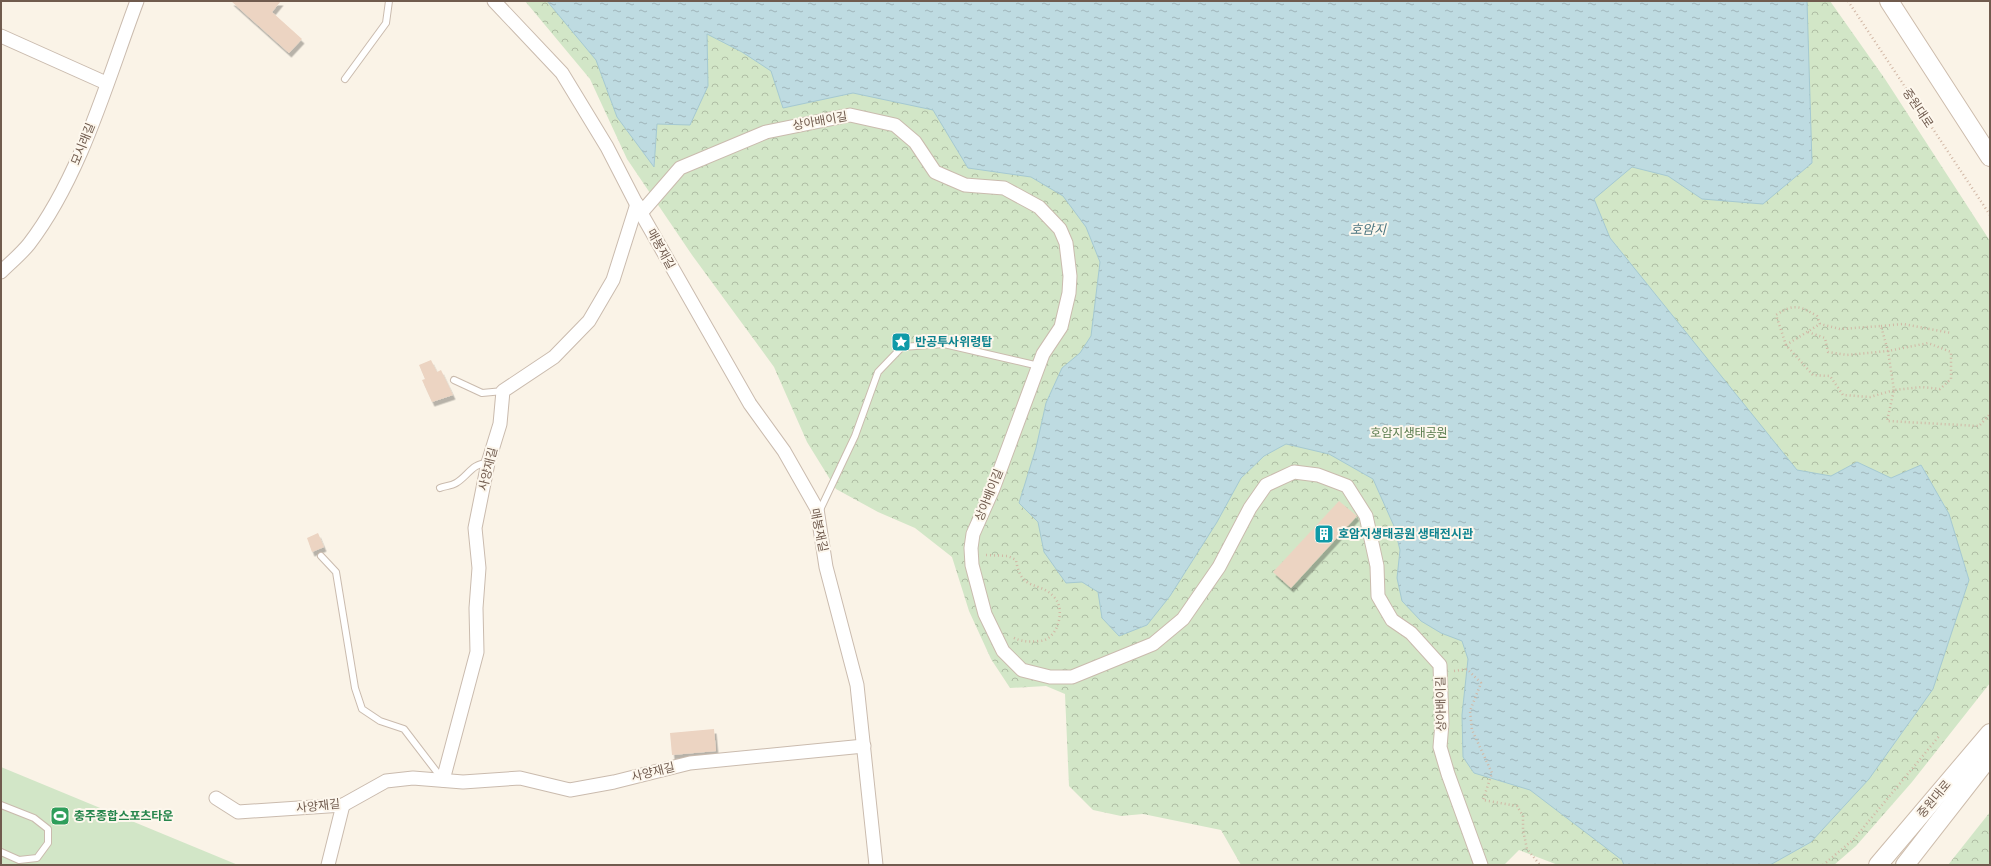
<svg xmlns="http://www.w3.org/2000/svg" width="1991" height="866" font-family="'Fira Sans Condensed','Noto Sans KR',sans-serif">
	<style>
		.park { fill: url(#park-crowns) }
		.pitch { fill: #d2e6c7 }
		.water { fill: url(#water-ripples); stroke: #a5c9d2 }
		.building { fill: #ecd4c2; filter: url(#shadow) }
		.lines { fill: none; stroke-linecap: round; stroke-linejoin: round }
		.lane-casing { stroke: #cabbae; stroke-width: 8 }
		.street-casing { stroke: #cabbae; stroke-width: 15 }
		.secondary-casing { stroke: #cdbcac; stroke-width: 20 }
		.path { stroke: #d1b7a5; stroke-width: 2.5; stroke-dasharray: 1 3; stroke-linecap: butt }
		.lane { stroke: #fff; stroke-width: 6 }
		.street { stroke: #fff; stroke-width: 13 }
		.secondary { stroke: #fff; stroke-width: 18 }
		.labels { text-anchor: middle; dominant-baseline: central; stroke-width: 4; stroke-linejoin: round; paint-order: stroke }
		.street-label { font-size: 12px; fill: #705b4e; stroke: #fdf7ed }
		.culture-label { font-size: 12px; font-weight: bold; fill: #0d838f; stroke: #fdf7ed; text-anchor: start }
		.park-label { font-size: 12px; fill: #577a4b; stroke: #fdf7ed }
		.leisure-label { font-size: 12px; font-weight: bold; fill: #27864d; stroke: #fdf7ed; text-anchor: start }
		.water-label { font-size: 13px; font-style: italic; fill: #4b7681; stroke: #fdf7ed }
	</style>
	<defs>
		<pattern id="park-crowns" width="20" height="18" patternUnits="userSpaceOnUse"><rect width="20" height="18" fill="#d2e6c7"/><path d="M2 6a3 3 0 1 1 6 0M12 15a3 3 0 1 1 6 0" fill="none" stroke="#afbda4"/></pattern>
		<pattern id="water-ripples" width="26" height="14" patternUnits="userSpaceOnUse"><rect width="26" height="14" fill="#bedbe1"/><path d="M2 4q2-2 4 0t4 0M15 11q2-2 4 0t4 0" fill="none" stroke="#9fb5b9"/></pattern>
		<filter id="shadow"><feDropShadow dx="2.5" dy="4.5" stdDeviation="0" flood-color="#0004"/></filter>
	</defs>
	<rect width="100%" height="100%" fill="#faf3e7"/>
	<g class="park">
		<path d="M 525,1 L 1830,1 L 1885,79 L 1990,241 L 1990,683 L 1912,782 L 1856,846 L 1834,865 L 1558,865 L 1519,850 L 1504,865 L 1241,865 L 1221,830 L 1143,814 L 1121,816 L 1093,810 L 1069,786 L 1065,694 L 1046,686 L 1010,688 L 991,659 L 969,611 L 952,557 L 915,528 L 878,512 L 836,489 L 807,442 L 774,367 L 692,255 L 627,159 L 590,79 Z"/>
		<path d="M 1990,812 L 1990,865 L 1948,865 Z"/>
	</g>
	<path class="pitch" d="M 1,767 L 238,865 L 1,865 Z"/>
	<path class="water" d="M 547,1 L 1807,1 L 1812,163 L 1763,204 L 1702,199 L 1668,176 L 1632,167 L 1594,199 L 1610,238 L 1797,470 L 1831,476 L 1857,462 L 1891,478 L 1921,465 L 1949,514 L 1969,580 L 1933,689 L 1869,779 L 1811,842 L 1770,865 L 1624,865 L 1622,860 L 1530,790 L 1474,773 L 1463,757 L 1462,715 L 1468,659 L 1462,641 L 1441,633 L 1421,621 L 1402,601 L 1397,578 L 1400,550 L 1394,526 L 1373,479 L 1329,454 L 1286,444 L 1264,456 L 1241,478 L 1217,522 L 1170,596 L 1147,625 L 1119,636 L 1102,618 L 1098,592 L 1082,582 L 1066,583 L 1044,552 L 1038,522 L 1019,503 L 1036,448 L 1046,403 L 1062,368 L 1080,353 L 1091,336 L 1100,262 L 1086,227 L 1063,196 L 1031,177 L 968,168 L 933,110 L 853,93 L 783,108 L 771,71 L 742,52 L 707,34 L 708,86 L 690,125 L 657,124 L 654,167 L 617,117 L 596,60 Z"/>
	<g class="building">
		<path d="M 231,1 L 281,1 L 272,12 L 302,39 L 289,53 Z"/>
		<path d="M 431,360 L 437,372 L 441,370 L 453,395 L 432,402 L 422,380 L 425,379 L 419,365 Z"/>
		<path d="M 1339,501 L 1357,516 L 1291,588 L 1273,572 Z"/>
		<path d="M 318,533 L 324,547 L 312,552 L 307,538 Z"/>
		<path d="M 714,729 L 716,751 L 672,755 L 670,733 Z"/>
	</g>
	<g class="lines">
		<g class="lane-casing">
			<g id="lane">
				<path d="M 345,79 L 386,23 L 389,1"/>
				<path d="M 454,380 L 482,393 L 503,391"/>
				<path d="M 440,488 C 445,486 451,486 456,483 C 468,476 472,463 488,463"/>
				<path d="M 819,512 L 855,436 L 878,372 L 902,347 L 944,344 L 1039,366"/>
				<path d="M 321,556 L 336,572 L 355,688 L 362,709 L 380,721 L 404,729 L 443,780"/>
				<path d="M 1,805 L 34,818 L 48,829 L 48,843 L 37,858 L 19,860 L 1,852"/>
			</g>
		</g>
		<g class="street-casing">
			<g id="street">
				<path d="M 494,1 L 562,73 L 607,147 L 641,213 L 680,168 L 766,132 L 850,115 L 895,125 L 915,142 L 935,172 L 965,185 L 1004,188 L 1039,207 L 1060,229 L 1066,243 L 1070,276 L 1069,293 L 1061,327 L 1043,354 L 993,489 L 973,534 L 971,548 L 972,565 L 985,614 L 1003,651 L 1022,670 L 1050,677 L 1072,677 L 1153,644 L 1183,619 L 1219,567 L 1250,508 L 1266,485 L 1294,472 L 1318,475 L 1347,486 L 1366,516 L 1377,566 L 1378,596 L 1392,620 L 1411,633 L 1440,665 L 1442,723 L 1440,747 L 1448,774 L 1481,865"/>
				<path d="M 1,36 L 106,83"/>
				<path d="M 641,213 L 750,404 L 784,451 L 817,509 L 826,567 L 857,685 L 876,865"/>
				<path d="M 1,272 C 10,263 21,254 29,244 C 81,176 107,81 137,1"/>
				<path d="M 443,780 L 477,652 L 476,608 L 479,568 L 475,528 L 488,463 L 500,424 L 503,391 L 554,357 L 589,321 L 613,280 L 637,204"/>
				<path d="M 216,798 L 238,812 L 343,805 L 386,781 L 413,778 L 463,782 L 520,778 L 570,790 L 614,782 L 690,763 L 864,746"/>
				<path d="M 328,865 L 343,805"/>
			</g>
		</g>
		<g class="secondary-casing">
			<g id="secondary">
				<path d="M 1889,1 L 1990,157"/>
				<path d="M 1878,865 L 1990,733"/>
				<path d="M 1905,865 L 1990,756"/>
			</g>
		</g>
		<g class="path">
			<path d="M 1848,1 L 1990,215"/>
			<path d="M 1881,326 L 1903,324 L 1951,333"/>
			<path d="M 1808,332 L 1825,338 L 1828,352 L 1847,355 L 1888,351 L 1881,326 L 1840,329 L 1820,324"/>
			<path d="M 1786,345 L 1820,324 L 1817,316 C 1800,306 1794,303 1776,315 L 1786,345 L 1813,375 L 1830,376 L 1843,395 L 1870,397 L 1894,390 L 1888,351 L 1928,343 L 1951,352 L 1951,379 L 1940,389 L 1922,387 L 1894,390 L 1887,421 L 1979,426 L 1990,414"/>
			<path d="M 986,555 L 1008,556 L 1016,560 C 1021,593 1040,580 1055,598 C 1066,611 1057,641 1039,641 C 1028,642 1022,642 1012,637"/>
			<path d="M 1454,671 L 1467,669 L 1481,683 L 1470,711 L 1472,730 L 1492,773 L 1483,800 L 1517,806 L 1523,816 L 1523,830 L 1527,849 L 1540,865"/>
			<path d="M 1823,865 L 1854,839 L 1940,735"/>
		</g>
		<use href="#lane" class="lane"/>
		<use href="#street" class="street"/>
		<use href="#secondary" class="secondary"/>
	</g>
	<defs>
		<g id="sight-square" transform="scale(1)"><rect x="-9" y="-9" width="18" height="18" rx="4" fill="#0f9aa8" stroke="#fdf7ed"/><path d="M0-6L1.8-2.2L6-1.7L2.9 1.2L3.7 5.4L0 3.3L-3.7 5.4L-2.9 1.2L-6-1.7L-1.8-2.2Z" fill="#fff"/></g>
		<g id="building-square" transform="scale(1)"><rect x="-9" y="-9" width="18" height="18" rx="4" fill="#0f9aa8" stroke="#fdf7ed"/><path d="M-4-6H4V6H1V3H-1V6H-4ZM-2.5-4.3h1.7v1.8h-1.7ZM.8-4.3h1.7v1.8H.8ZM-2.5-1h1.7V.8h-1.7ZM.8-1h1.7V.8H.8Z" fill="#fff"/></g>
		<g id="stadium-square" transform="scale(1)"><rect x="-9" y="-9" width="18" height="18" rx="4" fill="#2e9e5b" stroke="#fdf7ed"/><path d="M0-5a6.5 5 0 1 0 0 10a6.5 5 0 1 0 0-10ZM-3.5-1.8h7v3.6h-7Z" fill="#fff"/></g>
	</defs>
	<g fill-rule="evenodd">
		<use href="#sight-square" x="901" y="342"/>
		<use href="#building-square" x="1324" y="534"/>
		<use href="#stadium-square" x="60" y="816"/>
	</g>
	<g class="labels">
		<g class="street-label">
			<text transform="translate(1918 108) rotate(56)">중원대로</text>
			<text transform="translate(820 121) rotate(-10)">상아배이길</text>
			<text transform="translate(83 144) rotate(-68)">모시래길</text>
			<text transform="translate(661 249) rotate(61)">매봉재길</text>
			<text transform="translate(488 469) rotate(-76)">사양재길</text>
			<text transform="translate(989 495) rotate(-68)">상아배이길</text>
			<text transform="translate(819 530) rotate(78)">매봉재길</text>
			<text transform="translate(1441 704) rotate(-91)">상아배이길</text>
			<text transform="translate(653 772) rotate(-14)">사양재길</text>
			<text transform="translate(1934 799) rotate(-50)">중원대로</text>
			<text transform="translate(318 806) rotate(-6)">사양재길</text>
		</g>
		<g class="culture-label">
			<text x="915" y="342">반공투사위령탑</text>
			<text x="1338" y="534">호암지생태공원 생태전시관</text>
		</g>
		<g class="park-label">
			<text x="1409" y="433">호암지생태공원</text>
		</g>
		<g class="leisure-label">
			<text x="74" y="816">충주종합스포츠타운</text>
		</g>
		<g class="water-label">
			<text x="1368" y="229">호암지</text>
		</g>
	</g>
	<rect width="1991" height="866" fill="none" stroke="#705b4e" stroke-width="4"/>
</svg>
